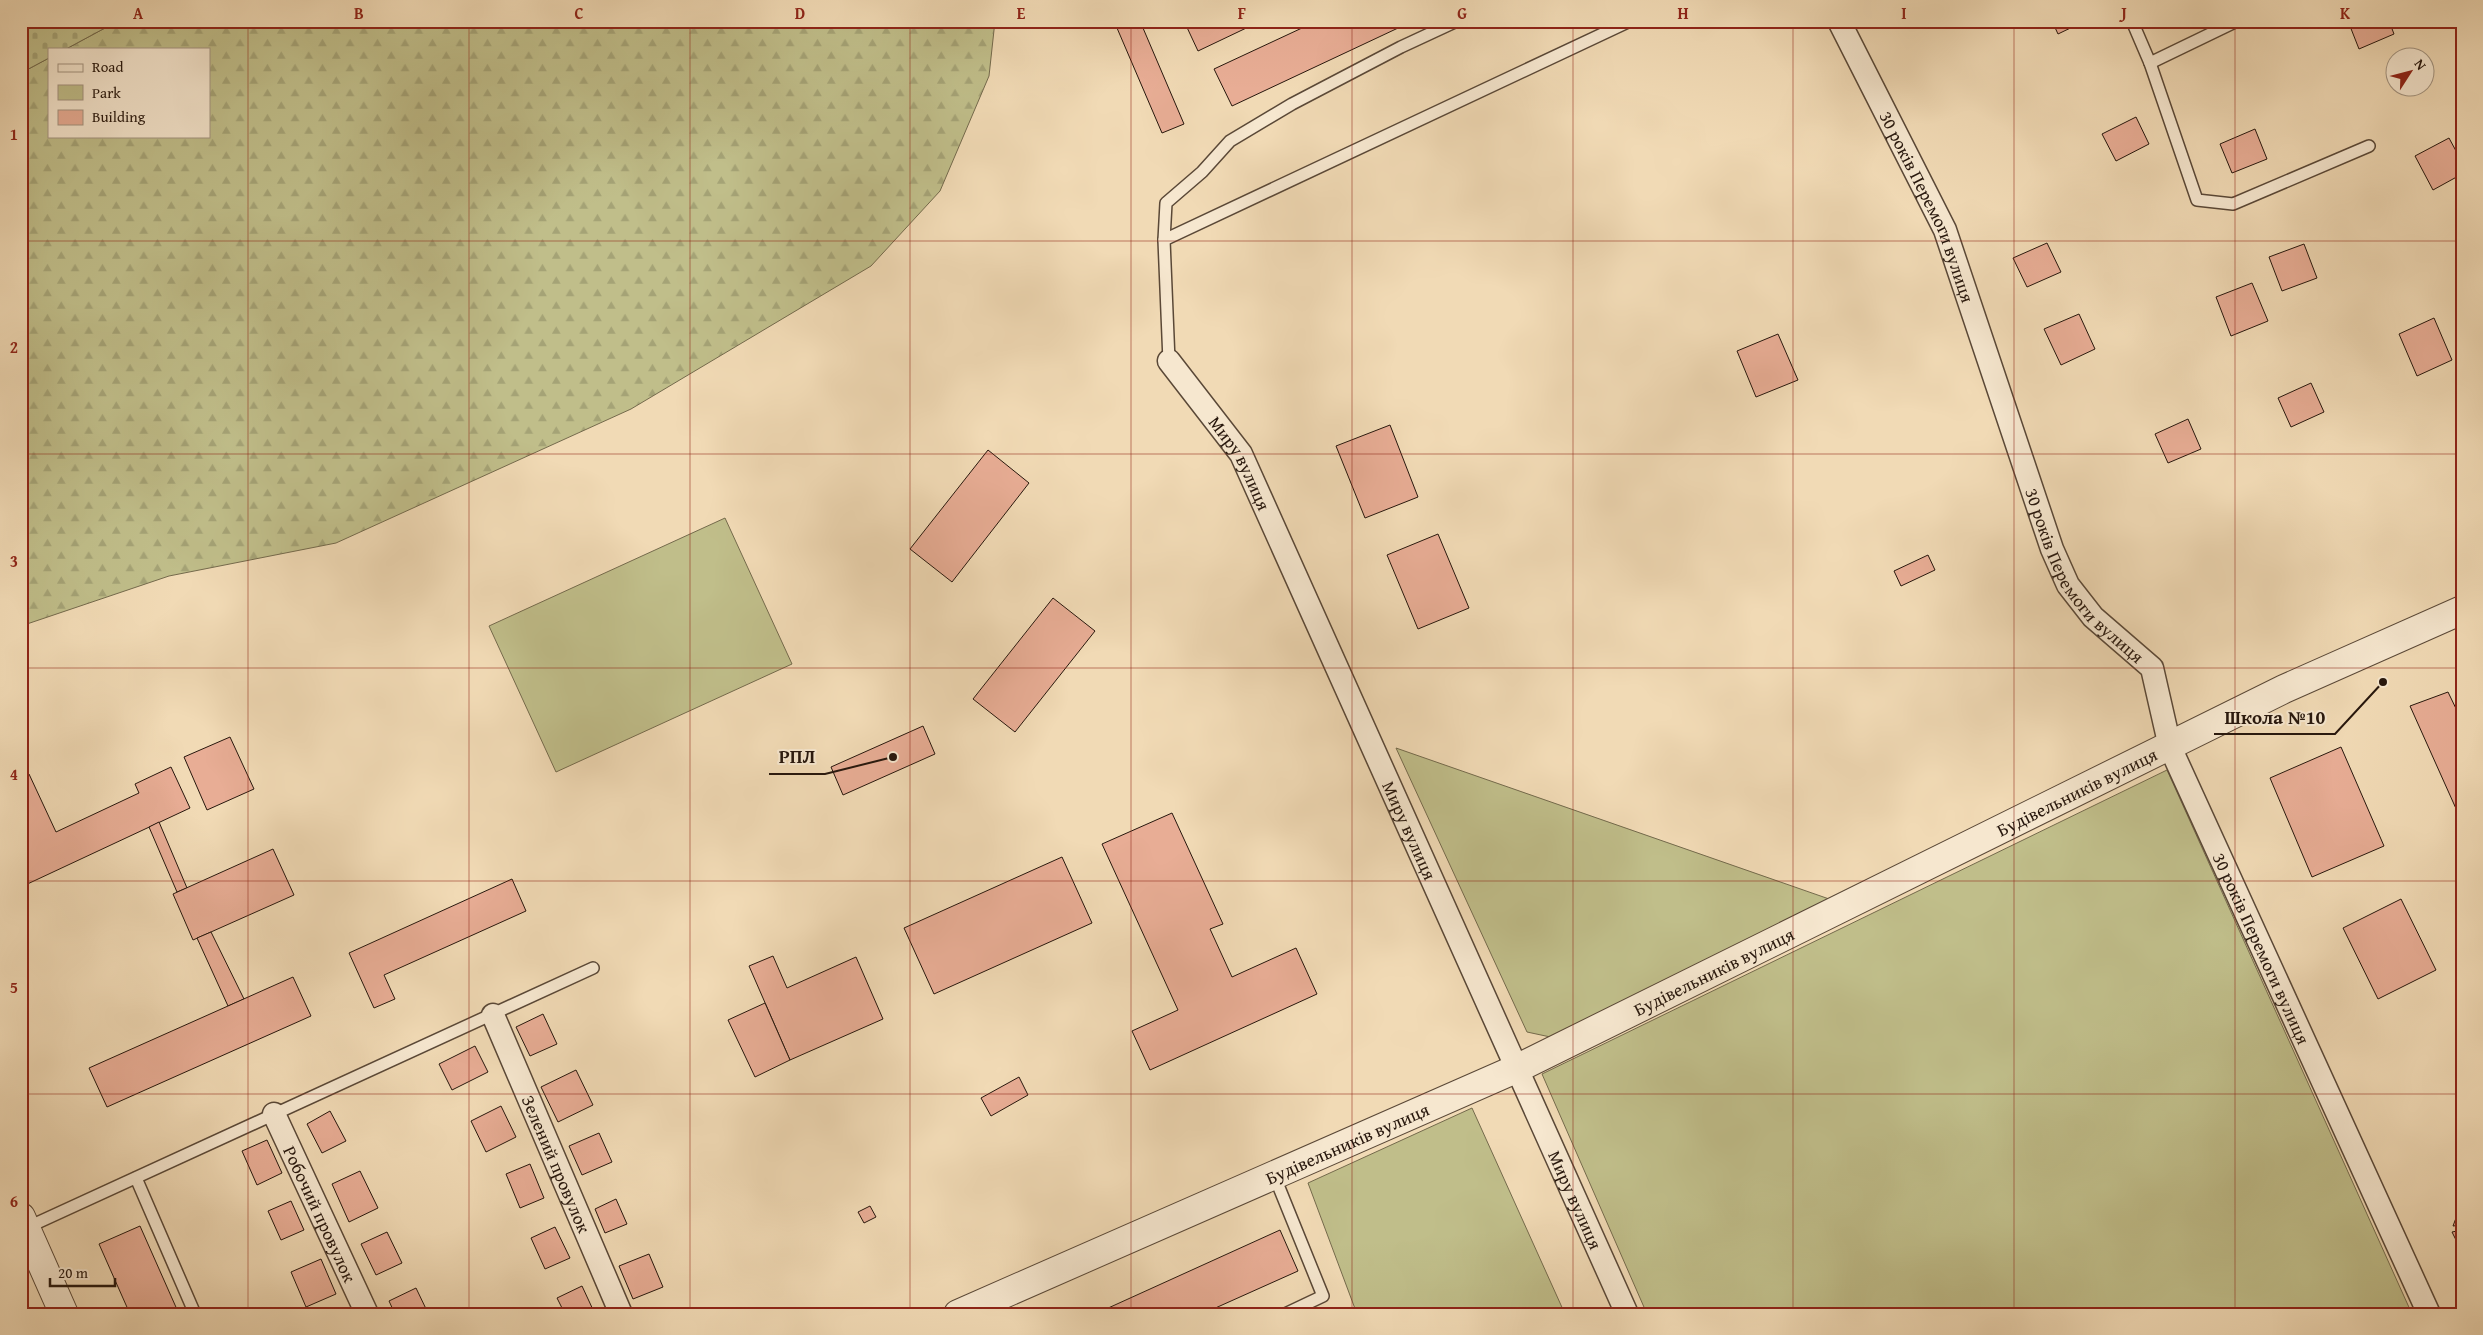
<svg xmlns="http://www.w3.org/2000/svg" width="2483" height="1335" font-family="'Gentium Book Plus',serif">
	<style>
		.green { fill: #c0be8a; stroke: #746a4c }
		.forest { fill: url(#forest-firs); stroke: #746a4c }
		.cemetery { fill: url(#cemetery-stones); stroke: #746a4c }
		.building { fill: #e8ad95; stroke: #27170d }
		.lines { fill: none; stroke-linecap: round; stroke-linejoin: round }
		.service-casing { stroke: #5a4837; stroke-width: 14 }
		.minor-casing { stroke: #5a4837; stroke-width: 25 }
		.tertiary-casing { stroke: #5a4837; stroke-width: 30 }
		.service { stroke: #f6e7cf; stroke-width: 11 }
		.minor { stroke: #f6e7cf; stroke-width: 22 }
		.tertiary { stroke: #f6e7cf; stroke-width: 28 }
		.grid { fill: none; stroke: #8f2418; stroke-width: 1; stroke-opacity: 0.55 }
		.labels { text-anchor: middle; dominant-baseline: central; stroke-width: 4; stroke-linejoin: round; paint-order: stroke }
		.street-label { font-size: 18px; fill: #27170d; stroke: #f6e7cf }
		.leader { fill: none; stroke: #27170d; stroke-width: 2 }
		.callout-dot { fill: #27170d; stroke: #f6e7cf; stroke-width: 2 }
		.callout-label { font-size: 19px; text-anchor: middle; font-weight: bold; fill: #27170d; stroke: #f6e7cf; stroke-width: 4; stroke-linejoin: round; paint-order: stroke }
		.neatline { fill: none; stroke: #8f2418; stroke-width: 2 }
		.grid-label { font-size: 16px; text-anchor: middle; font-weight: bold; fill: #8f2418 }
	</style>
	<defs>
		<pattern id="forest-firs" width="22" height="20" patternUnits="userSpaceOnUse" patternTransform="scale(1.25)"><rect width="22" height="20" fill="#c0be8a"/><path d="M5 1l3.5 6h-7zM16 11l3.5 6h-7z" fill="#a5a376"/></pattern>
		<pattern id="cemetery-stones" width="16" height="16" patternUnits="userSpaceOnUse" patternTransform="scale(1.25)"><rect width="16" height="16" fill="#c0be8a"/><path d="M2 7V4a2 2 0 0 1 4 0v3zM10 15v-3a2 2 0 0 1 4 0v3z" fill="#a5a376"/></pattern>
	</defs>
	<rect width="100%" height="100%" fill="#f1dab5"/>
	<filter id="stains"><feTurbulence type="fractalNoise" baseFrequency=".004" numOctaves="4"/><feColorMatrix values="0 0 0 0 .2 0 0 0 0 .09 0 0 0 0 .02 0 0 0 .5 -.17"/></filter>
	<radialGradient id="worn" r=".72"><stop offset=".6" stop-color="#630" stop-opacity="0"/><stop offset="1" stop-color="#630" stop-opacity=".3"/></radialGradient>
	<g class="green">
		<path d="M 725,518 L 792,664 L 556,772 L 489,626 Z"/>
		<path d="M 1396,748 L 1832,900 L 1555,1038 L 1527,1032 Z"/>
		<path d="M 2167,770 L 2412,1314 L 1647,1314 L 1542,1074 Z"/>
		<path d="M 1472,1108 L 1565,1314 L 1357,1314 L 1308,1183 Z"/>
	</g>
	<path class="forest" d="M 118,21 L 995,21 L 989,76 L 940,191 L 871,266 L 631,409 L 336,543 L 169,576 L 21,626 L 21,73 L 49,58 L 49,136 L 209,136 L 209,49 L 66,49 Z"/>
	<path class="cemetery" d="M 21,21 L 118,21 L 66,49 L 49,49 L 49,58 L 21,73 Z"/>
	<g class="building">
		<path d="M 1114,21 L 1140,21 L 1184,124 L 1162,133 Z"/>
		<path d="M 1184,21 L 1261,21 L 1198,51 Z"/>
		<path d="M 1317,21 L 1413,21 L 1232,106 L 1214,69 Z"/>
		<path d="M 2052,21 L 2085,21 L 2058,34 Z"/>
		<path d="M 2348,21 L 2389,21 L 2394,34 L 2359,49 Z"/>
		<path d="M 2136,117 L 2149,144 L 2116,161 L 2102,134 Z"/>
		<path d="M 2255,129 L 2267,159 L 2232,173 L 2220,144 Z"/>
		<path d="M 2449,138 L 2462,162 L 2462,174 L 2433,190 L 2415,156 Z"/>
		<path d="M 2047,243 L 2061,272 L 2027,287 L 2013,258 Z"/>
		<path d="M 2304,244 L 2317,278 L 2282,291 L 2269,257 Z"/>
		<path d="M 2252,283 L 2268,321 L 2231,336 L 2216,297 Z"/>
		<path d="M 2079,314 L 2095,349 L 2061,365 L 2044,329 Z"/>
		<path d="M 2434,318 L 2452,360 L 2417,376 L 2399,334 Z"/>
		<path d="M 1778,334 L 1798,380 L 1756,397 L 1737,351 Z"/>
		<path d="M 2311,383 L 2324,412 L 2291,427 L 2278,398 Z"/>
		<path d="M 2188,419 L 2201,449 L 2168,463 L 2155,434 Z"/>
		<path d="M 1390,425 L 1418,497 L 1365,518 L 1336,446 Z"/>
		<path d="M 988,450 L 1029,483 L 952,582 L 910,549 Z"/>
		<path d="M 1438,534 L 1469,608 L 1418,629 L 1387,555 Z"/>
		<path d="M 1928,555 L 1935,570 L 1901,586 L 1894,571 Z"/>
		<path d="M 1053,598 L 1095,631 L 1015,732 L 973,699 Z"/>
		<path d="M 2448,692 L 2462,721 L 2462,822 L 2410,706 Z"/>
		<path d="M 923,726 L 935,754 L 843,795 L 831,767 Z"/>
		<path d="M 230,737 L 254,789 L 207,810 L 184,757 Z"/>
		<path d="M 2341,747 L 2384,846 L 2312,877 L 2270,778 Z"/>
		<path d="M 171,767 L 190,808 L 21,887 L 21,778 L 29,774 L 56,832 L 139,793 L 135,784 Z"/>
		<path d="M 1172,813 L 1223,924 L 1210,929 L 1232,977 L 1296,948 L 1317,994 L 1150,1070 L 1132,1031 L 1178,1010 L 1102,844 Z"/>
		<path d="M 159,822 L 187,888 L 177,892 L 149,827 Z"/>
		<path d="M 273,849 L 294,895 L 193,940 L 173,894 Z"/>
		<path d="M 1062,857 L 1092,923 L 934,994 L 904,928 Z"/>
		<path d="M 512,879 L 526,911 L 384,975 L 395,999 L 374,1008 L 349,953 Z"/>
		<path d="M 2401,899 L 2436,970 L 2378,999 L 2343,928 Z"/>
		<path d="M 211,932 L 244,999 L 228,1006 L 197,938 Z"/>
		<path d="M 773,956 L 787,988 L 856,957 L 883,1019 L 790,1060 L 749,966 Z"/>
		<path d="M 293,977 L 311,1016 L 107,1107 L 89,1068 Z"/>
		<path d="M 765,1003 L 790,1060 L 755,1077 L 728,1020 Z"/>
		<path d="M 543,1014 L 557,1044 L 530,1056 L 516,1027 Z"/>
		<path d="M 475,1046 L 488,1072 L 452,1090 L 439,1064 Z"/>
		<path d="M 576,1070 L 593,1105 L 558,1122 L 541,1087 Z"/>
		<path d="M 1019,1077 L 1028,1095 L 991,1116 L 981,1098 Z"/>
		<path d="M 501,1106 L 516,1137 L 486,1152 L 471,1121 Z"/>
		<path d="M 330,1111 L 346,1141 L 322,1153 L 307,1124 Z"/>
		<path d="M 599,1133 L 612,1162 L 582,1175 L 569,1146 Z"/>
		<path d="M 267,1140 L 282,1173 L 257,1185 L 242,1151 Z"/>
		<path d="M 530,1164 L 544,1198 L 520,1208 L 506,1174 Z"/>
		<path d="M 360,1171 L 378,1208 L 349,1222 L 332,1184 Z"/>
		<path d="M 616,1199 L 627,1224 L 605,1233 L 595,1209 Z"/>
		<path d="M 291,1201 L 304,1230 L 281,1240 L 268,1211 Z"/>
		<path d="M 2462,1202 L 2462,1225 L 2453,1226 Z"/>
		<path d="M 870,1206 L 876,1217 L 864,1223 L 858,1212 Z"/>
		<path d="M 140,1226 L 179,1314 L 130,1314 L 99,1244 Z"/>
		<path d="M 555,1227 L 570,1258 L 545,1269 L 531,1238 Z"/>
		<path d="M 1280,1230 L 1298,1271 L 1202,1314 L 1095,1314 Z"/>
		<path d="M 2462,1230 L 2462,1252 L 2452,1232 Z"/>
		<path d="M 387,1232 L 402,1263 L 376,1275 L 361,1244 Z"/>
		<path d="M 649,1254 L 663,1287 L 633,1299 L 619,1266 Z"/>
		<path d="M 321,1259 L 336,1294 L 306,1307 L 291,1272 Z"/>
		<path d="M 582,1286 L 595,1314 L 565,1314 L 557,1298 Z"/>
		<path d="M 416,1288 L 428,1313 L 395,1314 L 389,1301 Z"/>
	</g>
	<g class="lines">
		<g class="service-casing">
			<g id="service">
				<path d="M 2132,21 L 2150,63 L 2237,21"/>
				<path d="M 2150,63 L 2197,200 L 2233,204 L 2369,146"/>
				<path d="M 1164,240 L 1166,203 L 1202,172 L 1230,141 L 1292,104 L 1401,47 L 1457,21"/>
				<path d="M 1169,361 L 1164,240 L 1630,21"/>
				<path d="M 1274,1175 L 1323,1296 L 1285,1314"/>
				<path d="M 136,1178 L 195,1314"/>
				<path d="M 26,1228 L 593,968"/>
			</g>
		</g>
		<g class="minor-casing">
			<g id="minor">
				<path id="s1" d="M 1839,21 L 1945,230 L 2052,549 L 2068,585 L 2093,617 L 2152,668 L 2170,747 L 2429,1314"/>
				<path id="s2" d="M 1169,361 L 1241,454 L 1627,1314"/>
				<path id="s3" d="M 493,1015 L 621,1314"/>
				<path id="s4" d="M 274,1114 L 367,1314"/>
			</g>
		</g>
		<g class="tertiary-casing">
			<g id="tertiary">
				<path d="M 21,1217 L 64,1314"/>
				<path id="s5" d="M 958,1314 L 1518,1068 L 2284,689 L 2462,610"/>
			</g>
		</g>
		<use href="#service" class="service"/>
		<use href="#minor" class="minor"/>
		<use href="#tertiary" class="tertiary"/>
	</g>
	<path class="grid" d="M 248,21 L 248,1314M 469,21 L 469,1314M 690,21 L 690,1314M 910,21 L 910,1314M 1131,21 L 1131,1314M 1352,21 L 1352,1314M 1573,21 L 1573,1314M 1793,21 L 1793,1314M 2014,21 L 2014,1314M 2235,21 L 2235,1314M 21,241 L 2462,241M 21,454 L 2462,454M 21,668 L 2462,668M 21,881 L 2462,881M 21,1094 L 2462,1094"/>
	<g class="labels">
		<g class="street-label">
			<text stroke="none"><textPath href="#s1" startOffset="206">30 років Перемоги вулиця</textPath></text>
			<text stroke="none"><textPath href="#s2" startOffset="125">Миру вулиця</textPath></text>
			<text stroke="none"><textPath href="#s1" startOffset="611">30 років Перемоги вулиця</textPath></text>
			<text stroke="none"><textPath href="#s5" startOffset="1235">Будівельників вулиця</textPath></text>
			<text stroke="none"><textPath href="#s2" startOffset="530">Миру вулиця</textPath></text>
			<text stroke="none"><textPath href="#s1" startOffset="1031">30 років Перемоги вулиця</textPath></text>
			<text stroke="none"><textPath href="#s5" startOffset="830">Будівельників вулиця</textPath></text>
			<text stroke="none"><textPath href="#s5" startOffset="425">Будівельників вулиця</textPath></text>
			<text stroke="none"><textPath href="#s3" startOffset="162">Зелений провулок</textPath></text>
			<text stroke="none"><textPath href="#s2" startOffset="935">Миру вулиця</textPath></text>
			<text stroke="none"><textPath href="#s4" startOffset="110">Робочий провулок</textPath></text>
		</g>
	</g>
	<path class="leader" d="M2383 682L2335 734H2214M893 757L825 774H769"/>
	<g class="callout-dot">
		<circle cx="2383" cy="682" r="5"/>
		<circle cx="893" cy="757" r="5"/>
	</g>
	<g class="callout-label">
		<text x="2275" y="724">Школа №10</text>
		<text x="797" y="763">РПЛ</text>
	</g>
	<rect width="2483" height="1335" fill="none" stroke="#f1dab5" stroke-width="55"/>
	<rect x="48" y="48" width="162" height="90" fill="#f6e7cf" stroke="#a39481"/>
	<rect x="58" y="64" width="25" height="8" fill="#f6e7cf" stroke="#a39481"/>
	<text x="92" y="72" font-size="15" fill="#27170d">Road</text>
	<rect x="58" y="85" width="25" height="15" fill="#c0be8a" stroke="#a39481"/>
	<text x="92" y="98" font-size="15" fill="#27170d">Park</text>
	<rect x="58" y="110" width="25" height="15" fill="#e8ad95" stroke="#a39481"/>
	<text x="92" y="122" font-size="15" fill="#27170d">Building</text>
	<g transform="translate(2410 72) rotate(54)"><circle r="24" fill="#f6e7cf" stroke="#a39481"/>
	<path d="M0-4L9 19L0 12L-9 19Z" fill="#8f2418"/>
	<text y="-8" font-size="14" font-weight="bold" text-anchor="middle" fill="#27170d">N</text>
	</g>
	<path d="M50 1278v8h65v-8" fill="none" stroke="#27170d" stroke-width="2.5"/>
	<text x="58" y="1278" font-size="15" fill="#27170d" stroke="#f6e7cf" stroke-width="4" paint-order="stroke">20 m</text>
	<rect x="28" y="28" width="2428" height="1280" class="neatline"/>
	<g class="grid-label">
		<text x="138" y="19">A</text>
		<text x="359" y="19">B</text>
		<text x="579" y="19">C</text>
		<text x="800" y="19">D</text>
		<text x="1021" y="19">E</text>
		<text x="1242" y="19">F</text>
		<text x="1462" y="19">G</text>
		<text x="1683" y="19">H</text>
		<text x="1904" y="19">I</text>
		<text x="2124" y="19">J</text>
		<text x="2345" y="19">K</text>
		<text x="14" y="140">1</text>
		<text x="14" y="353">2</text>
		<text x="14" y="567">3</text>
		<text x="14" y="780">4</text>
		<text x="14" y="993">5</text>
		<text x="14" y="1207">6</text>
	</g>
	<rect width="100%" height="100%" filter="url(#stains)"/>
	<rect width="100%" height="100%" fill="url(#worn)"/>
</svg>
